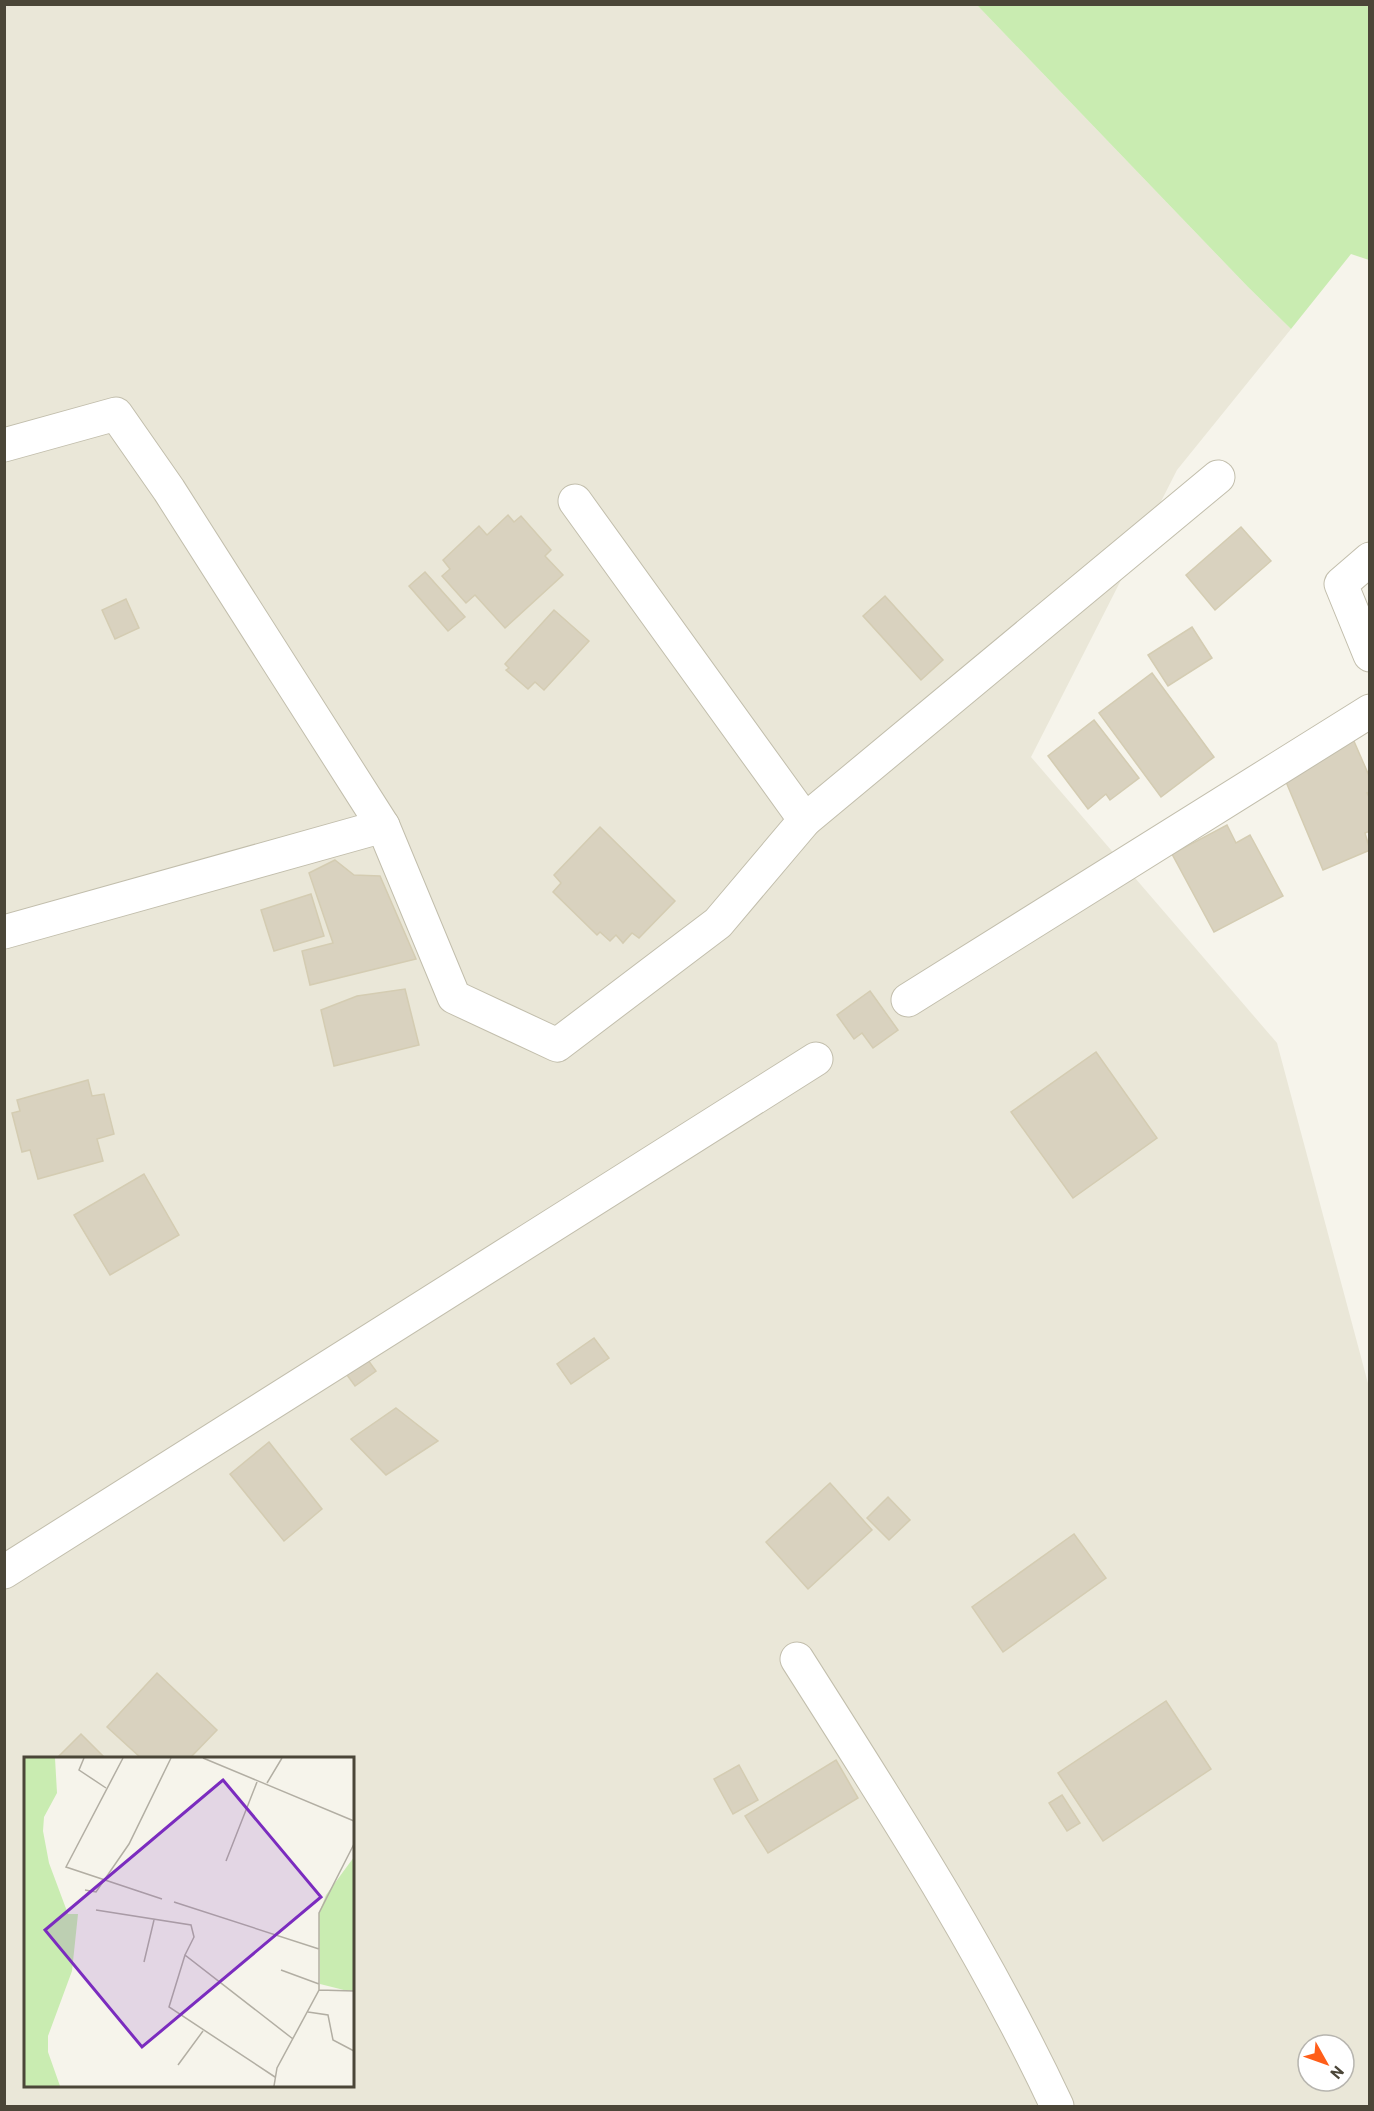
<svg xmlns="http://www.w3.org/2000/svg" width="1374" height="2111" font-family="Barlow,sans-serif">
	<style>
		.residential { fill: #eae7d8; fill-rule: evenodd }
		.green { fill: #c9ecb1 }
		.building { fill: #d9d2bf; stroke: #d4ccb2; stroke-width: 1.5 }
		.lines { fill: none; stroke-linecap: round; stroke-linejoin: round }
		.minor-casing { stroke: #c2beac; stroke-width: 35 }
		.minor { stroke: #fff; stroke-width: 33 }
		.inset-road { fill: none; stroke: #b2aea3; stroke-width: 1.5 }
		.view { fill: #7b2cbf; fill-opacity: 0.15; stroke: #7b2cbf; stroke-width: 3 }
		.inset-edge { fill: none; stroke: #4b4638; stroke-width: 3 }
	</style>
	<rect width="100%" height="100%" fill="#f6f4eb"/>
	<path class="residential" d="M 5,5 L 977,5 L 1248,287 L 1291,329 L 1177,470 L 1031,757 L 1277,1043 L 1369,1387 L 1369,2106 L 5,2106 ZM 26,1758 L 352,1758 L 352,2086 L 26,2086 ZM 1308,2045 L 1344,2045 L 1344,2081 L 1308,2081 Z"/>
	<path class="green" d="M 977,5 L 1369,5 L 1369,260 L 1351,254 L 1291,329 L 1248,287 Z"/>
	<g class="building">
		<path d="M 508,515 L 514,522 L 521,516 L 551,550 L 545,556 L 563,575 L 505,628 L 475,595 L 466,603 L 442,576 L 450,569 L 443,560 L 479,526 L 487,535 Z"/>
		<path d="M 1241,527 L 1271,561 L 1215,610 L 1186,575 Z"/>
		<path d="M 425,572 L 465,617 L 448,631 L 409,586 Z"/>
		<path d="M 885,596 L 943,660 L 921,680 L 863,616 Z"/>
		<path d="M 126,599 L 139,628 L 115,639 L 102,610 Z"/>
		<path d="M 554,610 L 589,641 L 544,690 L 535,682 L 528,689 L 506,670 L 509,668 L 505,664 Z"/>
		<path d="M 1192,627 L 1212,658 L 1168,686 L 1148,655 Z"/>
		<path d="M 1152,673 L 1214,757 L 1161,797 L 1099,713 Z"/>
		<path d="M 1094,720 L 1139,778 L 1110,800 L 1106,794 L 1088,809 L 1048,756 Z"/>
		<path d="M 1353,739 L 1370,778 L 1370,792 L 1367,793 L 1370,799 L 1370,831 L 1365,833 L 1370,850 L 1323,870 L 1281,770 Z"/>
		<path d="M 1227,825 L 1236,843 L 1250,835 L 1283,896 L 1214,932 L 1172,854 Z"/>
		<path d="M 600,827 L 675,901 L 639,938 L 632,933 L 623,943 L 616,935 L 610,941 L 600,932 L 597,935 L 553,892 L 561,883 L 554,875 Z"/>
		<path d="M 335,860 L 354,875 L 380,876 L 416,959 L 310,985 L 302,951 L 333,943 L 309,873 Z"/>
		<path d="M 311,894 L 324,936 L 274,951 L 261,910 Z"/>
		<path d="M 405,989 L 419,1045 L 334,1066 L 321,1010 L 357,996 Z"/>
		<path d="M 870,991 L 898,1030 L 873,1048 L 862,1033 L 854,1039 L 837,1015 Z"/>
		<path d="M 1096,1052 L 1157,1138 L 1073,1198 L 1011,1112 Z"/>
		<path d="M 88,1080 L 92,1096 L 104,1094 L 114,1134 L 97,1139 L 103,1161 L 38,1179 L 30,1150 L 22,1152 L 12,1113 L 20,1111 L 17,1100 Z"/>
		<path d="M 144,1174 L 179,1235 L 110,1275 L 74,1215 Z"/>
		<path d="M 594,1338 L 609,1358 L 571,1384 L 557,1364 Z"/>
		<path d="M 360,1349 L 376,1371 L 355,1386 L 339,1364 Z"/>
		<path d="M 396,1408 L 438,1441 L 386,1475 L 351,1439 Z"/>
		<path d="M 269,1442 L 322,1509 L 284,1541 L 230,1474 Z"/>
		<path d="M 830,1483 L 872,1530 L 808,1589 L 766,1542 Z"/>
		<path d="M 888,1497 L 910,1520 L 889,1540 L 867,1518 Z"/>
		<path d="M 1074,1534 L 1106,1578 L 1003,1652 L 972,1607 Z"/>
		<path d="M 157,1673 L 217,1730 L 190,1758 L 141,1758 L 107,1727 Z"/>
		<path d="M 1166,1701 L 1211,1769 L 1103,1841 L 1058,1773 Z"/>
		<path d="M 81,1734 L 105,1758 L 57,1758 Z"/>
		<path d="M 836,1760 L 858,1798 L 768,1853 L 745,1816 Z"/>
		<path d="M 739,1765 L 758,1800 L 733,1814 L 714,1779 Z"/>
		<path d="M 1062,1795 L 1080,1823 L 1067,1831 L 1049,1803 Z"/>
	</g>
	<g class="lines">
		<g class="minor-casing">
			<g id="minor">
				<path d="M 4,445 L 116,414 L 169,490 L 383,826"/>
				<path d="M 575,501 L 805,820"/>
				<path d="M 1370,559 L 1341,584 L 1370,655"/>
				<path d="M 4,932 L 383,826 L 454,997 L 557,1045 L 718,923 L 805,820 L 1218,477"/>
				<path d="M 908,1000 L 1370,711"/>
				<path d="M 4,1572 L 816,1059"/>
				<path d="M 797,1659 C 889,1804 984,1950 1057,2106"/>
			</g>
		</g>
		<use href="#minor" class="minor"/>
	</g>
	<g transform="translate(24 1757)">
		<rect width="330" height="330" fill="#f6f4eb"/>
		<path d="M 0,1 L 31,1 L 33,36 L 20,60 L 19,74 L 25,106 L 44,157 L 54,157 L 48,214 L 24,279 L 24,295 L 36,329 L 0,329 ZM 330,100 L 330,234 L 324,234 L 296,227 L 295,156 L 302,138 Z" fill="#c9ecb1"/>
		<path class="inset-road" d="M 60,1 L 55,13 L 82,31M 99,1 L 42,110 L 138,142M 179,1 L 330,64M 243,26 L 258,1M 202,104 L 233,25M 61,133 L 72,135 L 105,87 L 147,1M 150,145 L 295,192M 72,153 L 167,168 L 170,180 L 161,198 L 269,282M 161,198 L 145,250 L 251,320M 120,205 L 130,163M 257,213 L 295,227M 295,233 L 330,234M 284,255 L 304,258 L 309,283 L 330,294M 154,308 L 179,274M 250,329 L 253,311 L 295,233 L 295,156 L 330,87"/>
		<path class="view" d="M 199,23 L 297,140 L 118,290 L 21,173 Z"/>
		<rect width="330" height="330" class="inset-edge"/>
	</g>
	<rect width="1374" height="2111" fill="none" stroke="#4b4638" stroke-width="12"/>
	<g transform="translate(1326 2063) rotate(130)"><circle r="28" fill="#ffffff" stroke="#b7b5af" stroke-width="1.5"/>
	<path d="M0-4.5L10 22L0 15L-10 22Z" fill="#ff5e19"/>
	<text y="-9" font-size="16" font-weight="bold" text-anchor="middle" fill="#4b4638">N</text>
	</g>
</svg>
